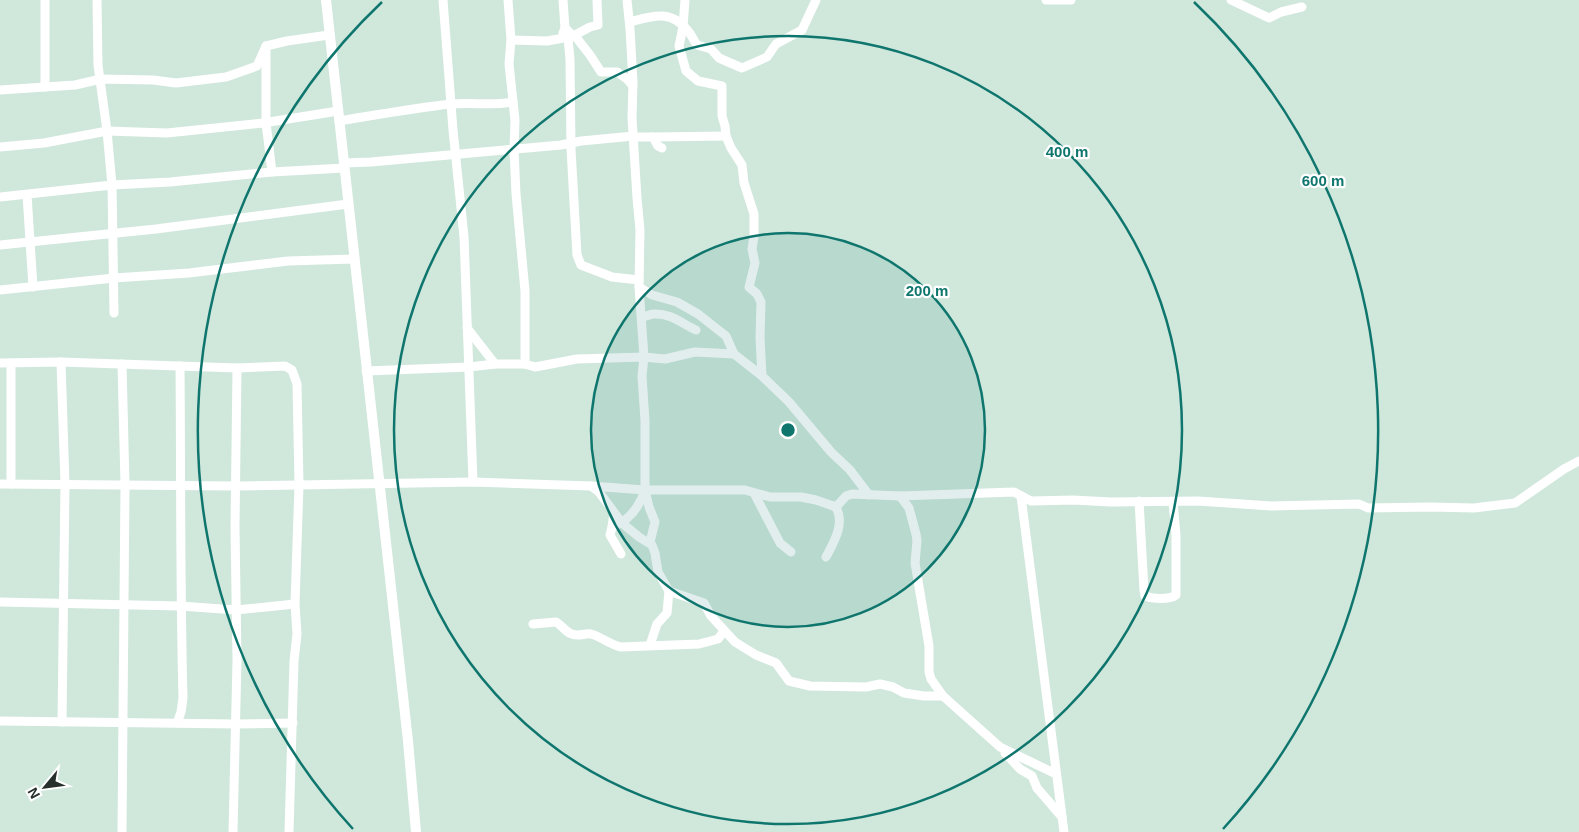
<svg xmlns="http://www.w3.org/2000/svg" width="1579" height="832" font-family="Arial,sans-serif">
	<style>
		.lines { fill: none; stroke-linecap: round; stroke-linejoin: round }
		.minor { stroke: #fff; stroke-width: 9 }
		.major { stroke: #fff; stroke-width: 10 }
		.ring { fill: none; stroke: #0f766e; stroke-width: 2.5 }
		.centre { fill: #0f766e; stroke: #fff; stroke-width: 2.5 }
		.ring-label { font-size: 15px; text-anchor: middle; font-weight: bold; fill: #0f766e; stroke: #fff; stroke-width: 4.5; stroke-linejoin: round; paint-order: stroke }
	</style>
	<rect width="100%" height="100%" fill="#d0e7dc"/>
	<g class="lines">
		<g class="minor">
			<path d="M 45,0 L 45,87"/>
			<path d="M 97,0 L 98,65 L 107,131 L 112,185 L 114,313"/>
			<path d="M 443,0 L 453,130 L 464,237 L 473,482"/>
			<path d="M 508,0 L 511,40 L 509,64 L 515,120 L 514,149 L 516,194 L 525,291 L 525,364"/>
			<path d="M 563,0 L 565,28 L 563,33"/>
			<path d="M 627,0 L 630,29 L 633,82 L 632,118 L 637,198 L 640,230 L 639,287 L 644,357 L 642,376 L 645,421 L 645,490 L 649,507 L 655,522 L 650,542"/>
			<path d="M 685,0 L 683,27 L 679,46 L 686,71 L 698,81 L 722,86 L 722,116 L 725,126 L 726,136 L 731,148 L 742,165 L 744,183 L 754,214 L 754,236 L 752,249 L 755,263 L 749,287 L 757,294 L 761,302 L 760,338 L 762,376"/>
			<path d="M 1046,0 L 1071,0"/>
			<path d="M 1231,0 L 1269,18 L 1281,12 L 1302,7"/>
			<path d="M 630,22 C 652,16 671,9 688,31 C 692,35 693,40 697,45 L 711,49 L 719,58 L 742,68 L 767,57 L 776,44 L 802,30 L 816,0"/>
			<path d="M 565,28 L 573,36 L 590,27 L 598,25 L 597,0"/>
			<path d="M 568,38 L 570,59 L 571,149 L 577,255 L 581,265 L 612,277 L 639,280"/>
			<path d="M 511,40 L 547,41 L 575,36 L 590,55 L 601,72 L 617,72 L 627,79 L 633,86"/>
			<path d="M 266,46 L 287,41 L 329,35"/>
			<path d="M 266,49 L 266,123 L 272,172"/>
			<path d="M 0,90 L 75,85 L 101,79 L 153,80 L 176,83 L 226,77 L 257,66 L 266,46"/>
			<path d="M 339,121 C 376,115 414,108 451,104 C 471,102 494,106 513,102"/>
			<path d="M 634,137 L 653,137 L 658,146 L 662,148"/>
			<path d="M 653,137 L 726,136"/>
			<path d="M 0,147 L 44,143 L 107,131 L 167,133 L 263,123 L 338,111"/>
			<path d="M 344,163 L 371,162 L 561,145 L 581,141 L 634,136"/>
			<path d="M 27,195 L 33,287"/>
			<path d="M 0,197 L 112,185 L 170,182 L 272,172 L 344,168"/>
			<path d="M 0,245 L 156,229 L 348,204"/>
			<path d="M 639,287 L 652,295 L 677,302 L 698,314 L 726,336 L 734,354"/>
			<path d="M 0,290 L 114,278 L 189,273 L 288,261 L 354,259"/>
			<path d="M 642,316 C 647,317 649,314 654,314 C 670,313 681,323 696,330"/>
			<path d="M 467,328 L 495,364"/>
			<path d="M 61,362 L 65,484 L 62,722"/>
			<path d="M 0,363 L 61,362 L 237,368 L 285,366 L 292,370 L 297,384 L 299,485 L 295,604 L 297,634 L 294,661 L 289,832"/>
			<path d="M 11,363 L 11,484"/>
			<path d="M 366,371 L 469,367 L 495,364 L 525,364 L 535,367 L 577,359 L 644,357 L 665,359 L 695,352 L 734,354 L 762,376 L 789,402 L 831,452 L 850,470 L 869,495"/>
			<path d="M 0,484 L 236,486 L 473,482 L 591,486 L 645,490 L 745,490 L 770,497 L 801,497 L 816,500 L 833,506 L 837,506 L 846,496 L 852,494 L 900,496 L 1014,492 L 1031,501 L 1073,500 L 1111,502 L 1198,501 L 1271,506 L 1359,504 L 1368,508 L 1429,507 L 1474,508 L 1515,503 L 1564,469 L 1579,461"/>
			<path d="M 591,486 L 599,492 L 622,523 L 639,537 L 652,545 L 655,553 L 658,572 L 669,591 L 704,603 L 711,616 L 735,642 L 756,655 L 776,663 L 789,681 L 810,686 L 866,687 L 880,684 L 893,687 L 904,693 L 924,696 L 943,696"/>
			<path d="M 754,493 L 780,543 L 791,552"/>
			<path d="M 900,496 L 909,508 L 916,534 L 917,541 L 915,563 L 929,646 L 929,672 L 931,679 L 943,696 L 1000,747 L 1056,774"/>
			<path d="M 1021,496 L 1064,832"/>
			<path d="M 1139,501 L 1144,590 L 1145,596 C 1153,599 1169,600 1176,595 L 1176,535 L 1173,502"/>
			<path d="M 614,513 L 612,527 C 629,521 639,508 645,490"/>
			<path d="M 612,527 L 610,535 L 621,554"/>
			<path d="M 826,557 C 834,542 846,522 835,506"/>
			<path d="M 0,602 L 180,606 L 236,610 L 295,604"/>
			<path d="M 533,624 L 556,622 C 562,625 565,632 572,634 C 579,637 584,633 591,634 C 602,637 608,644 621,647 L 699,644 L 718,639 L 724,631"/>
			<path d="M 650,645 L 657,624 L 667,613 L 669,591"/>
			<path d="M 0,721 L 235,724 L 293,723"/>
			<path d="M 177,723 L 181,712 L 183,698 C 180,587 181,477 180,366"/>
			<path d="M 1005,753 L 1020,769 L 1032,776 L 1037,788 L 1062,817"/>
			<path d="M 122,832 L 125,485 L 122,364"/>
			<path d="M 233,832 L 237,660 L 235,528 L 237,368"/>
		</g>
		<path class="major" d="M 326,0 L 408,741 L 416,832"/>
	</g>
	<circle cx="788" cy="430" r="197" fill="#0f766e" fill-opacity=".12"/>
	<g class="ring">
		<circle cx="788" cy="430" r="197"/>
		<circle cx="788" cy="430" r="394"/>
		<path d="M353 829A590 590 0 0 1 382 2M1194 2A590 590 0 0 1 1223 829"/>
	</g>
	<circle cx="788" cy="430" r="8" class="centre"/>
	<g class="ring-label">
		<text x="1067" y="157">400 m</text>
		<text x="1323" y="186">600 m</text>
		<text x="927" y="296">200 m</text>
	</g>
	<g transform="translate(45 787) rotate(241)" stroke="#ffffff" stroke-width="4" paint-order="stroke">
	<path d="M0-4L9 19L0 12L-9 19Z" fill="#262f2b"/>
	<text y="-8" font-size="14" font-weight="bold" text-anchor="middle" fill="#262f2b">N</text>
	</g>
</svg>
